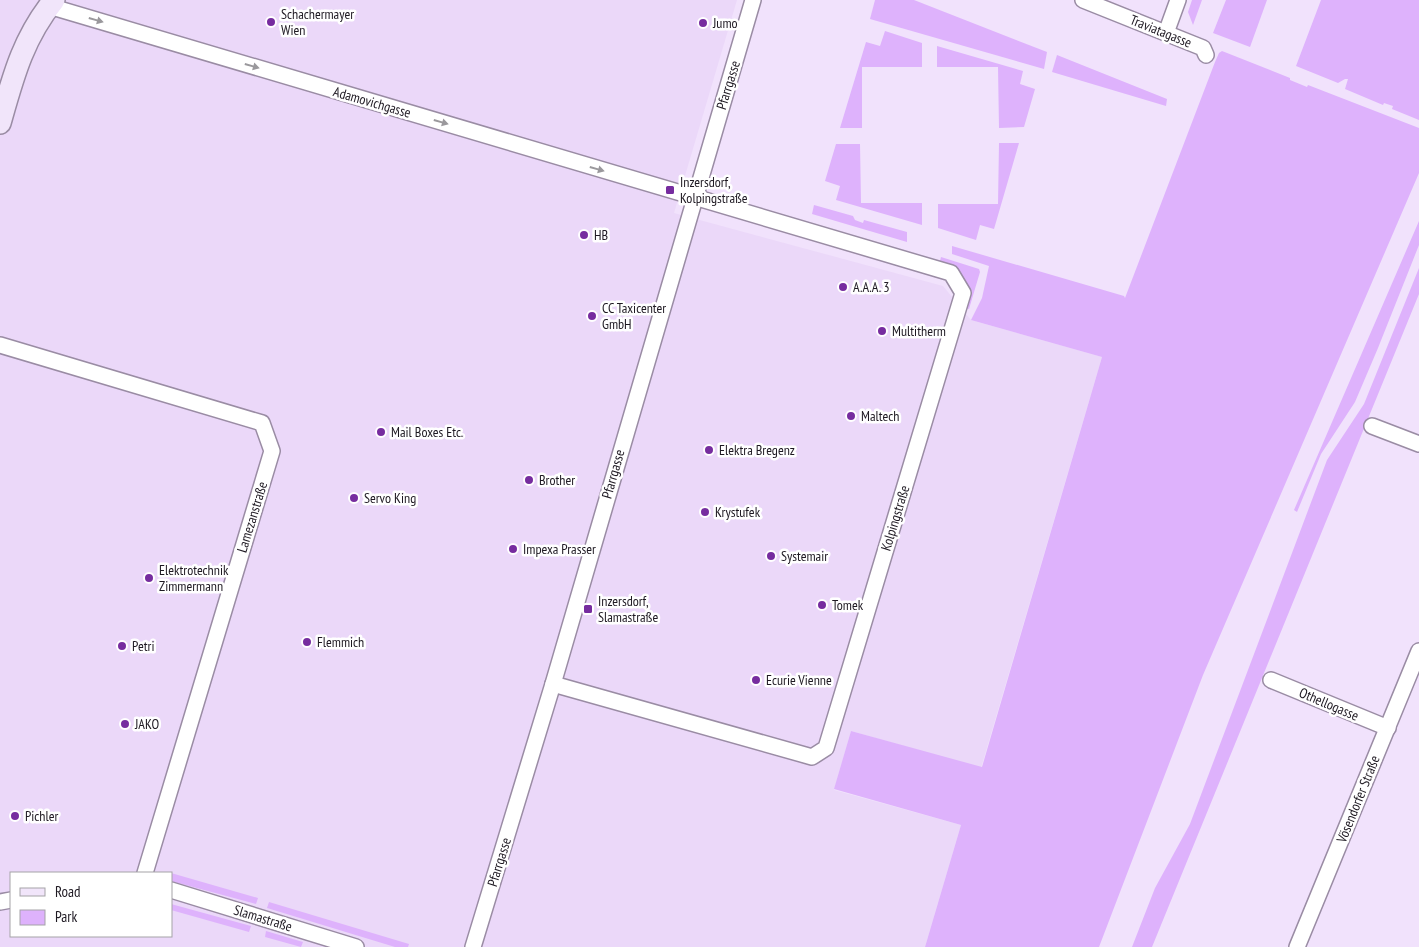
<svg xmlns="http://www.w3.org/2000/svg" width="1419" height="947" font-family="'PT Sans Narrow',sans-serif">
	<style>
		.built { fill: #ebd8f9; fill-rule: evenodd }
		.green { fill: #deb2fc }
		.lines { fill: none; stroke-linecap: round; stroke-linejoin: round }
		.minor-casing { stroke: #9a8ca4; stroke-width: 18 }
		.secondary-casing { stroke: #9a8ca4; stroke-width: 24 }
		.minor { stroke: #fff; stroke-width: 15 }
		.secondary { stroke: #f1e5fa; stroke-width: 21 }
		.oneway { fill: #9a989c }
		.poi-dot { fill: #762c9f; stroke: #fff; stroke-width: 2 }
		.labels { text-anchor: middle; dominant-baseline: central; stroke-width: 5; stroke-linejoin: round; paint-order: stroke }
		.poi-label { font-size: 14px; fill: #1e1922; stroke: #fff; text-anchor: start }
		.street-label { font-size: 14px; fill: #1e1922; stroke: #fff }
	</style>
	<rect width="100%" height="100%" fill="#f1e2fc"/>
	<path class="built" d="M 0,0 L 737,0 L 674,213 L 943,286 L 971,320 L 1102,357 L 981,768 L 851,731 L 834,790 L 961,825 L 925,947 L 0,947 ZM 11,873 L 171,873 L 171,936 L 11,936 Z"/>
	<g class="green">
		<path d="M 875,0 L 914,0 L 1047,52 L 1044,69 L 870,19 Z"/>
		<path d="M 1192,0 L 1202,0 L 1193,25 L 1188,12 Z"/>
		<path d="M 1226,0 L 1267,0 L 1250,47 L 1213,33 Z"/>
		<path d="M 1321,0 L 1419,0 L 1419,120 L 1392,109 L 1393,106 L 1384,103 L 1383,105 L 1345,89 L 1348,79 L 1345,79 L 1338,83 L 1296,66 Z"/>
		<path d="M 885,31 L 922,43 L 922,67 L 862,67 L 862,128 L 840,128 L 866,42 L 880,46 Z"/>
		<path d="M 937,46 L 1023,71 L 1020,84 L 1035,89 L 1024,127 L 999,128 L 998,67 L 937,67 Z"/>
		<path d="M 1222,51 L 1290,78 L 1290,80 L 1307,87 L 1308,85 L 1419,128 L 1419,173 L 1203,675 L 1099,947 L 925,947 L 961,825 L 834,789 L 851,731 L 982,767 L 1102,357 L 971,320 L 982,298 L 989,266 L 952,254 L 952,246 L 1124,296 L 1125,298 L 1215,62 L 1219,53 Z"/>
		<path d="M 1057,55 L 1167,99 L 1166,106 L 1052,72 Z"/>
		<path d="M 999,143 L 1019,143 L 994,229 L 980,225 L 976,240 L 938,228 L 938,204 L 998,204 Z"/>
		<path d="M 836,144 L 860,144 L 861,203 L 922,203 L 922,225 L 836,200 L 840,186 L 825,181 Z"/>
		<path d="M 814,205 L 853,216 L 855,220 L 863,223 L 864,220 L 907,232 L 907,242 L 812,214 Z"/>
		<path d="M 1419,221 L 1419,245 L 1378,348 L 1355,402 L 1321,454 L 1297,512 L 1294,510 Z"/>
		<path d="M 941,257 L 979,269 L 980,272 L 969,309 L 966,308 C 966,283 967,271 940,261 Z"/>
		<path d="M 1419,268 L 1419,294 L 1152,947 L 1132,947 L 1155,888 L 1190,824 L 1327,460 L 1364,404 Z"/>
		<path d="M 171,873 L 258,898 L 256,904 L 171,881 Z"/>
		<path d="M 269,902 L 409,944 L 408,947 L 395,947 L 267,908 Z"/>
		<path d="M 171,904 L 251,926 L 249,932 L 171,910 Z"/>
		<path d="M 266,931 L 303,942 L 301,947 L 265,937 Z"/>
	</g>
	<g class="lines">
		<g class="minor-casing">
			<g id="minor">
				<path d="M 1083,0 L 1203,48 L 1206,55"/>
				<path d="M 49,6 L 951,273 L 963,293 L 826,748 L 812,757 L 553,684"/>
				<path d="M 1166,33 L 1178,0"/>
				<path d="M 0,345 L 262,423 L 272,451 L 145,873"/>
				<path d="M 1372,426 L 1419,444"/>
				<path d="M 1271,680 L 1388,728"/>
				<path d="M 171,890 L 356,947"/>
				<path d="M 0,902 L 11,900"/>
				<path d="M 473,947 L 553,684 L 753,0"/>
				<path d="M 1297,947 L 1419,651"/>
			</g>
		</g>
		<g class="secondary-casing">
			<path id="secondary" d="M 0,123 C 13,77 23,38 54,0"/>
		</g>
		<use href="#minor" class="minor"/>
		<use href="#secondary" class="secondary"/>
	</g>
	<defs><path id="oneway-solid" d="M-6-.8H1V-3.2L6.5 0L1 3.2V.8H-6Z" transform="scale(1.25)"/></defs>
	<g class="oneway">
		<use href="#oneway-solid" transform="translate(96 20) rotate(16)"/>
		<use href="#oneway-solid" transform="translate(252 66) rotate(16)"/>
		<use href="#oneway-solid" transform="translate(441 122) rotate(16)"/>
		<use href="#oneway-solid" transform="translate(597 169) rotate(16)"/>
	</g>
	<g class="poi-dot">
		<circle cx="271" cy="22" r="5"/>
		<circle cx="703" cy="23" r="5"/>
		<rect x="665" y="185" width="10" height="10" rx="2.5"/>
		<circle cx="584" cy="235" r="5"/>
		<circle cx="843" cy="287" r="5"/>
		<circle cx="592" cy="316" r="5"/>
		<circle cx="882" cy="331" r="5"/>
		<circle cx="851" cy="416" r="5"/>
		<circle cx="381" cy="432" r="5"/>
		<circle cx="709" cy="450" r="5"/>
		<circle cx="529" cy="480" r="5"/>
		<circle cx="354" cy="498" r="5"/>
		<circle cx="705" cy="512" r="5"/>
		<circle cx="513" cy="549" r="5"/>
		<circle cx="771" cy="556" r="5"/>
		<circle cx="149" cy="578" r="5"/>
		<circle cx="822" cy="605" r="5"/>
		<rect x="583" y="604" width="10" height="10" rx="2.5"/>
		<circle cx="307" cy="642" r="5"/>
		<circle cx="122" cy="646" r="5"/>
		<circle cx="756" cy="680" r="5"/>
		<circle cx="125" cy="724" r="5"/>
		<circle cx="15" cy="816" r="5"/>
	</g>
	<g class="labels">
		<g class="poi-label">
			<text x="281" y="14">Schachermayer<tspan x="281" dy="16">Wien</tspan></text>
			<text x="713" y="23">Jumo</text>
			<text x="680" y="182">Inzersdorf,<tspan x="680" dy="16">Kolpingstraße</tspan></text>
			<text x="594" y="235">HB</text>
			<text x="853" y="287">A.A.A. 3</text>
			<text x="602" y="308">CC Taxicenter<tspan x="602" dy="16">GmbH</tspan></text>
			<text x="892" y="331">Multitherm</text>
			<text x="861" y="416">Maltech</text>
			<text x="391" y="432">Mail Boxes Etc.</text>
			<text x="719" y="450">Elektra Bregenz</text>
			<text x="539" y="480">Brother</text>
			<text x="364" y="498">Servo King</text>
			<text x="715" y="512">Krystufek</text>
			<text x="523" y="549">Impexa Prasser</text>
			<text x="781" y="556">Systemair</text>
			<text x="159" y="570">Elektrotechnik<tspan x="159" dy="16">Zimmermann</tspan></text>
			<text x="598" y="601">Inzersdorf,<tspan x="598" dy="16">Slamastraße</tspan></text>
			<text x="832" y="605">Tomek</text>
			<text x="317" y="642">Flemmich</text>
			<text x="132" y="646">Petri</text>
			<text x="766" y="680">Ecurie Vienne</text>
			<text x="135" y="724">JAKO</text>
			<text x="25" y="816">Pichler</text>
		</g>
		<g class="street-label">
			<text transform="translate(1161 31) rotate(22)">Traviatagasse</text>
			<text transform="translate(728 85) rotate(-73)">Pfarrgasse</text>
			<text transform="translate(372 102) rotate(16)">Adamovichgasse</text>
			<text transform="translate(613 474) rotate(-74)">Pfarrgasse</text>
			<text transform="translate(252 517) rotate(-73)">Lamezanstraße</text>
			<text transform="translate(895 518) rotate(-73)">Kolpingstraße</text>
			<text transform="translate(1329 704) rotate(23)">Othellogasse</text>
			<text transform="translate(1358 799) rotate(-68)">Vösendorfer Straße</text>
			<text transform="translate(499 862) rotate(-73)">Pfarrgasse</text>
			<text transform="translate(263 918) rotate(17)">Slamastraße</text>
		</g>
	</g>
	<rect x="10" y="872" width="162" height="65" fill="#ffffff" stroke="#a5a3a7"/>
	<rect x="20" y="888" width="25" height="8" fill="#f1e5fa" stroke="#a5a3a7"/>
	<text x="55" y="897" font-size="15" fill="#1e1922">Road</text>
	<rect x="20" y="910" width="25" height="15" fill="#deb2fc" stroke="#a5a3a7"/>
	<text x="55" y="922" font-size="15" fill="#1e1922">Park</text>
</svg>
